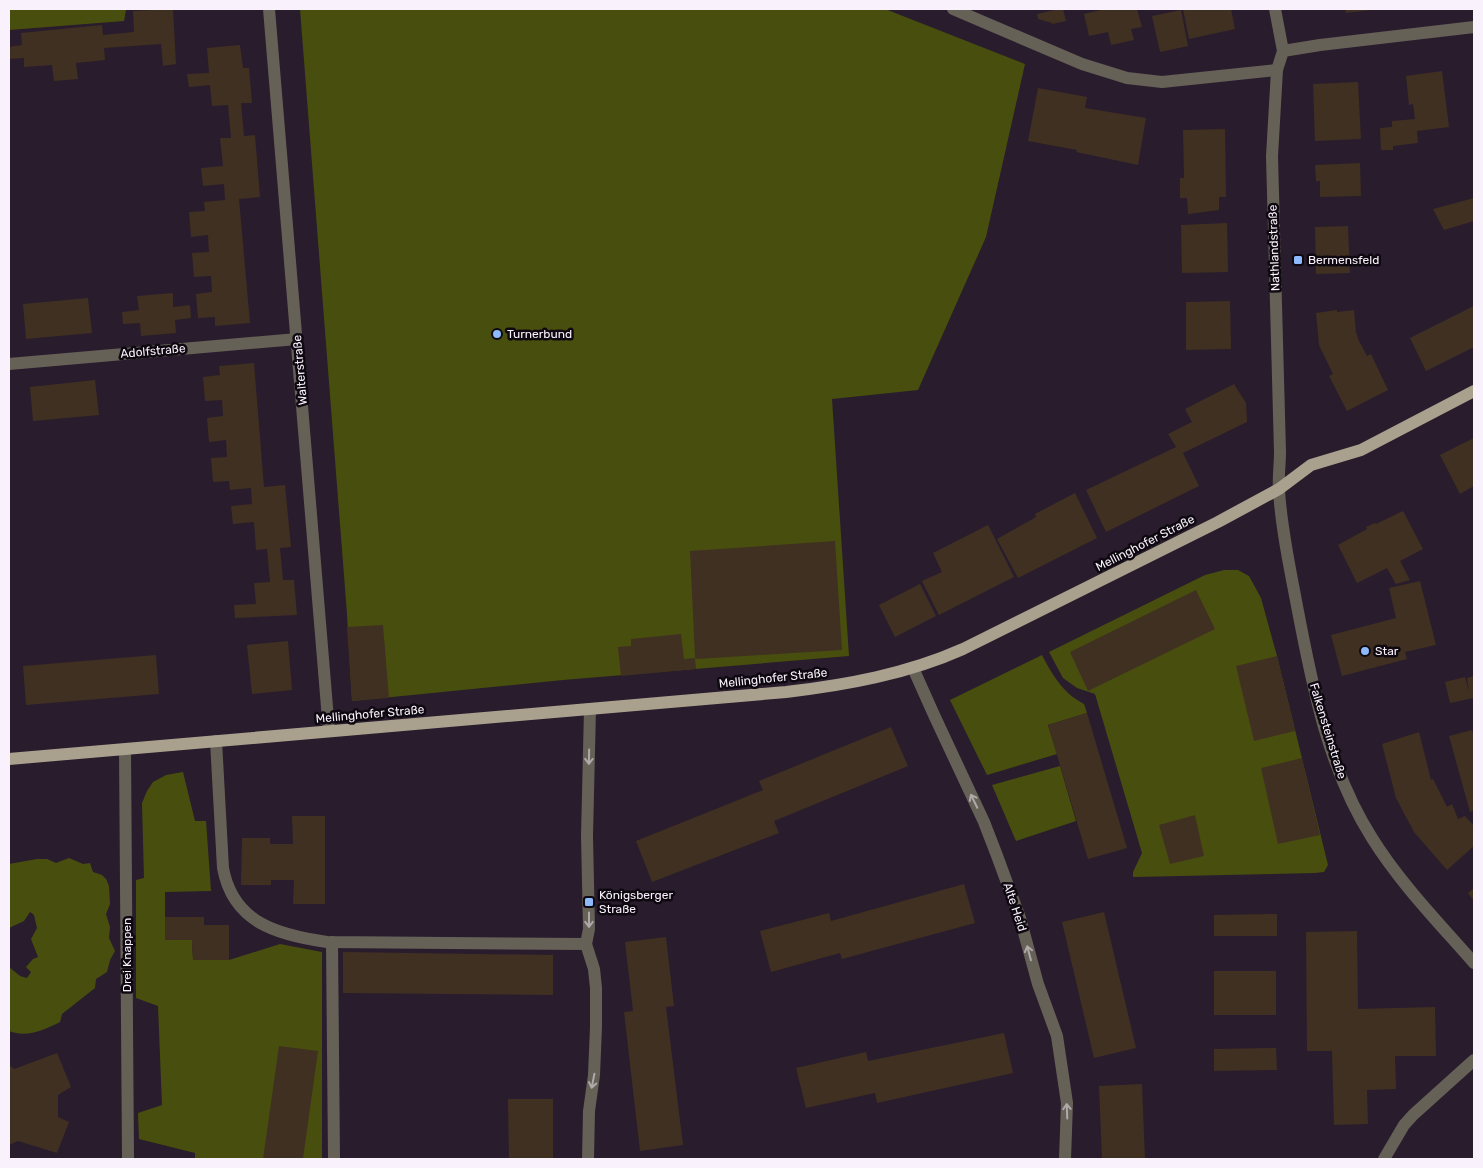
<svg xmlns="http://www.w3.org/2000/svg" width="1483" height="1168" font-family="Rubik,sans-serif">
	<style>
		.green { fill: #484f0e }
		.building { fill: #403021 }
		.lines { fill: none; stroke-linecap: round; stroke-linejoin: round }
		.minor { stroke: #656157; stroke-width: 12 }
		.major { stroke: #a9a18d; stroke-width: 12 }
		.oneway { stroke: #afa9aa }
		.poi-dot { fill: #8eb9fc; stroke: #0e0910; stroke-width: 2 }
		.labels { text-anchor: middle; dominant-baseline: central; stroke-width: 5; stroke-linejoin: round; paint-order: stroke }
		.street-label { font-size: 12px; fill: #f9f1fc; stroke: #0e0910 }
		.poi-label { font-size: 12px; fill: #f9f1fc; stroke: #0e0910; text-anchor: start }
	</style>
	<rect width="100%" height="100%" fill="#291c2d"/>
	<g class="green">
		<path d="M 9,9 L 126,9 L 126,10 L 124,21 L 9,30 Z"/>
		<path d="M 300,9 L 885,9 L 1025,64 L 986,237 L 918,390 L 832,399 L 849,656 L 563,680 L 352,701 L 347,614 Z"/>
		<path d="M 1224,570 L 1238,570 L 1249,576 L 1261,598 L 1277,656 L 1328,865 L 1324,872 L 1315,873 L 1133,877 L 1133,872 L 1142,853 L 1095,694 L 1077,688 L 1063,678 L 1049,652 L 1205,575 Z"/>
		<path d="M 1042,655 C 1053,676 1063,693 1084,704 L 1087,713 L 1048,725 L 1057,754 L 987,775 L 950,700 Z"/>
		<path d="M 1060,766 L 1076,821 L 1016,841 L 992,785 Z"/>
		<path d="M 183,772 L 195,821 L 206,821 L 211,891 L 165,892 L 165,939 L 192,940 L 193,960 L 229,960 L 280,944 L 322,952 L 322,1159 L 195,1159 L 195,1153 L 139,1139 L 138,1113 L 162,1105 L 158,1006 L 136,998 L 136,880 L 144,878 L 142,803 L 147,791 L 153,782 L 166,775 Z"/>
		<path d="M 69,858 L 83,864 L 90,863 L 93,872 L 102,875 L 106,879 L 109,886 L 110,904 L 106,914 L 110,927 L 109,938 L 115,951 L 110,960 L 107,972 L 96,979 L 95,988 L 62,1014 L 60,1022 C 44,1030 27,1038 9,1031 L 9,967 L 20,976 L 27,978 L 31,972 L 26,967 L 33,959 L 38,957 L 31,939 L 37,928 L 34,915 L 30,912 L 24,921 L 9,928 L 9,864 L 37,859 L 47,859 L 56,863 Z"/>
	</g>
	<g class="building">
		<path d="M 173,9 L 176,64 L 163,66 L 161,44 L 104,48 L 105,60 L 76,63 L 78,79 L 54,81 L 52,65 L 24,67 L 24,58 L 9,59 L 9,47 L 22,45 L 21,33 L 102,25 L 103,35 L 134,32 L 133,11 Z"/>
		<path d="M 1059,9 L 1063,9 L 1066,21 L 1052,24 L 1052,23 L 1038,19 L 1037,14 Z"/>
		<path d="M 1105,9 L 1137,9 L 1142,27 L 1131,29 L 1134,40 L 1111,45 L 1108,32 L 1089,36 L 1084,14 Z"/>
		<path d="M 1183,9 L 1231,9 L 1235,29 L 1189,39 Z"/>
		<path d="M 1345,9 L 1371,9 L 1371,10 L 1346,13 Z"/>
		<path d="M 1181,10 L 1188,46 L 1160,52 L 1152,16 Z"/>
		<path d="M 240,45 L 243,68 L 249,68 L 252,103 L 241,103 L 244,136 L 255,135 L 260,197 L 239,199 L 250,323 L 215,326 L 215,317 L 198,318 L 196,294 L 212,292 L 211,276 L 194,277 L 192,253 L 209,252 L 208,235 L 191,237 L 189,212 L 205,211 L 204,202 L 225,200 L 224,184 L 203,186 L 201,168 L 223,166 L 220,138 L 231,138 L 228,105 L 212,106 L 210,85 L 189,87 L 187,74 L 209,73 L 207,48 Z"/>
		<path d="M 1442,71 L 1449,127 L 1417,131 L 1418,143 L 1393,146 L 1393,150 L 1381,150 L 1380,128 L 1392,127 L 1392,121 L 1415,119 L 1413,104 L 1409,105 L 1406,76 Z"/>
		<path d="M 1358,82 L 1361,139 L 1315,141 L 1313,84 Z"/>
		<path d="M 1038,88 L 1087,97 L 1085,108 L 1146,118 L 1138,165 L 1076,152 L 1077,150 L 1028,141 Z"/>
		<path d="M 1225,129 L 1226,197 L 1219,197 L 1219,210 L 1188,214 L 1187,198 L 1180,198 L 1180,178 L 1184,178 L 1183,130 Z"/>
		<path d="M 1360,163 L 1361,196 L 1320,197 L 1320,181 L 1316,181 L 1315,165 Z"/>
		<path d="M 1474,198 L 1474,221 L 1444,230 L 1433,209 Z"/>
		<path d="M 1227,223 L 1228,272 L 1182,273 L 1181,225 Z"/>
		<path d="M 1348,226 L 1350,273 L 1316,274 L 1315,227 Z"/>
		<path d="M 173,293 L 173,307 L 190,305 L 191,318 L 175,320 L 176,333 L 141,336 L 140,323 L 123,324 L 122,312 L 139,310 L 137,296 Z"/>
		<path d="M 88,298 L 92,333 L 26,339 L 23,304 Z"/>
		<path d="M 1230,301 L 1231,349 L 1186,350 L 1186,302 Z"/>
		<path d="M 1474,306 L 1474,347 L 1426,371 L 1410,338 Z"/>
		<path d="M 1337,310 L 1337,312 L 1354,310 L 1356,332 L 1359,341 L 1367,356 L 1371,354 L 1388,390 L 1347,411 L 1329,376 L 1333,374 L 1319,345 L 1318,334 L 1316,313 Z"/>
		<path d="M 254,363 L 264,487 L 285,485 L 291,547 L 280,548 L 283,580 L 294,580 L 297,615 L 235,618 L 234,605 L 256,604 L 254,583 L 270,582 L 267,549 L 256,550 L 254,522 L 233,524 L 231,506 L 252,504 L 251,488 L 230,490 L 229,481 L 213,482 L 211,458 L 227,457 L 226,440 L 209,442 L 207,418 L 223,416 L 222,400 L 205,401 L 203,377 L 220,375 L 219,366 Z"/>
		<path d="M 95,380 L 99,415 L 33,421 L 30,387 Z"/>
		<path d="M 1234,384 L 1246,403 L 1247,422 L 1183,453 L 1199,486 L 1106,532 L 1086,490 L 1176,447 L 1168,434 L 1192,422 L 1185,409 Z"/>
		<path d="M 1474,438 L 1474,486 L 1460,494 L 1440,455 Z"/>
		<path d="M 1075,493 L 1097,538 L 1018,578 L 997,539 L 1036,517 L 1035,514 Z"/>
		<path d="M 1403,511 L 1423,549 L 1400,561 L 1410,580 L 1396,584 L 1387,568 L 1357,583 L 1338,545 L 1367,529 L 1366,527 L 1375,523 L 1376,524 Z"/>
		<path d="M 988,525 L 1014,577 L 939,615 L 922,581 L 942,572 L 933,553 Z"/>
		<path d="M 835,541 L 842,650 L 697,659 L 695,658 L 690,551 Z"/>
		<path d="M 1420,581 L 1436,645 L 1405,652 L 1407,659 L 1342,676 L 1331,635 L 1396,618 L 1389,588 Z"/>
		<path d="M 920,584 L 936,616 L 895,637 L 879,605 Z"/>
		<path d="M 1196,590 L 1215,629 L 1088,691 L 1070,652 Z"/>
		<path d="M 383,625 L 389,698 L 352,701 L 347,627 Z"/>
		<path d="M 681,634 L 684,659 L 695,658 L 696,669 L 621,676 L 618,647 L 631,646 L 631,639 Z"/>
		<path d="M 288,641 L 292,690 L 252,694 L 247,645 Z"/>
		<path d="M 156,655 L 159,694 L 26,705 L 23,666 Z"/>
		<path d="M 1277,656 L 1295,731 L 1254,741 L 1236,666 Z"/>
		<path d="M 1474,676 L 1474,698 L 1450,703 L 1445,682 L 1465,677 L 1469,692 L 1467,678 Z"/>
		<path d="M 1087,713 L 1127,848 L 1088,859 L 1048,725 Z"/>
		<path d="M 891,727 L 908,766 L 774,821 L 779,833 L 652,882 L 636,841 L 763,790 L 759,781 Z"/>
		<path d="M 1472,730 L 1473,734 L 1474,734 L 1474,810 L 1470,812 L 1449,736 Z"/>
		<path d="M 1419,732 L 1431,780 L 1433,779 L 1447,807 L 1452,804 L 1458,819 L 1465,816 L 1474,826 L 1474,846 L 1447,870 L 1414,832 L 1396,798 L 1382,744 Z"/>
		<path d="M 1302,758 L 1320,835 L 1278,844 L 1261,768 Z"/>
		<path d="M 1195,815 L 1204,856 L 1170,864 L 1159,825 Z"/>
		<path d="M 292,816 L 325,816 L 325,904 L 293,904 L 294,880 L 271,880 L 271,885 L 241,885 L 242,838 L 270,838 L 270,844 L 293,844 Z"/>
		<path d="M 964,884 L 975,923 L 842,959 L 840,953 L 771,972 L 760,931 L 829,913 L 831,921 Z"/>
		<path d="M 1474,888 L 1474,901 L 1468,893 Z"/>
		<path d="M 1104,912 L 1136,1048 L 1094,1058 L 1062,922 Z"/>
		<path d="M 1277,914 L 1277,936 L 1214,936 L 1214,915 Z"/>
		<path d="M 165,917 L 204,917 L 204,925 L 229,925 L 229,960 L 193,960 L 192,940 L 165,940 Z"/>
		<path d="M 1357,931 L 1358,1009 L 1435,1007 L 1436,1056 L 1395,1056 L 1396,1089 L 1367,1090 L 1368,1124 L 1334,1125 L 1332,1051 L 1307,1051 L 1306,932 Z"/>
		<path d="M 666,937 L 674,1006 L 666,1007 L 683,1145 L 640,1151 L 624,1012 L 633,1011 L 625,942 Z"/>
		<path d="M 343,952 L 553,955 L 553,995 L 343,993 Z"/>
		<rect x="1214" y="971" width="62" height="44"/>
		<path d="M 1004,1033 L 1013,1073 L 877,1103 L 875,1093 L 806,1108 L 796,1068 L 866,1052 L 868,1061 Z"/>
		<path d="M 279,1046 L 318,1051 L 303,1159 L 263,1159 Z"/>
		<path d="M 1276,1048 L 1277,1070 L 1214,1071 L 1214,1049 Z"/>
		<path d="M 57,1053 L 71,1087 L 58,1095 L 58,1117 L 69,1122 L 57,1153 L 18,1141 L 9,1145 L 9,1065 L 14,1069 Z"/>
		<path d="M 1142,1084 L 1145,1159 L 1102,1159 L 1099,1086 Z"/>
		<path d="M 508,1099 L 553,1099 L 553,1159 L 509,1159 Z"/>
	</g>
	<g class="lines">
		<g class="minor">
			<path d="M 269,9 L 329,731"/>
			<path d="M 953,9 L 1082,64 L 1127,78 L 1162,82 L 1277,70"/>
			<path d="M 1275,9 L 1283,51 L 1277,70 L 1272,156 L 1280,452 C 1280,465 1278,477 1279,490 C 1281,527 1290,569 1297,606 C 1312,685 1328,769 1372,838 C 1400,883 1439,923 1474,963"/>
			<path d="M 1283,51 L 1320,45 L 1474,27"/>
			<path d="M 9,364 L 297,339"/>
			<path d="M 913,668 L 934,715 L 984,822 L 996,853 L 1020,918 L 1038,984 L 1057,1036 L 1067,1103 L 1065,1159"/>
			<path d="M 216,741 L 223,868 C 233,923 278,935 327,942 L 586,944"/>
			<path d="M 125,750 L 128,1159"/>
			<path d="M 332,942 L 334,1159"/>
			<path d="M 588,1159 L 589,1111 L 594,1075 L 596,1027 L 596,988 L 594,969 L 586,944 L 589,929 L 587,836 L 590,709"/>
			<path d="M 1384,1159 L 1404,1125 L 1413,1115 L 1474,1060"/>
		</g>
		<path class="major" d="M 9,759 L 786,692 C 846,685 907,674 963,649 L 1218,522 L 1279,489 L 1311,465 L 1361,450 L 1474,391"/>
	</g>
	<defs><path id="oneway-shaft" d="M-6 0H5M1.5-3L5.5 0L1.5 3" fill="none" stroke-width="1.6" stroke-linecap="round" stroke-linejoin="round" transform="scale(1.25)"/></defs>
	<g class="oneway">
		<use href="#oneway-shaft" transform="translate(589 757) rotate(91)"/>
		<use href="#oneway-shaft" transform="translate(974 801) rotate(-116)"/>
		<use href="#oneway-shaft" transform="translate(589 920) rotate(90)"/>
		<use href="#oneway-shaft" transform="translate(1029 953) rotate(-105)"/>
		<use href="#oneway-shaft" transform="translate(593 1081) rotate(101)"/>
		<use href="#oneway-shaft" transform="translate(1067 1111) rotate(-92)"/>
	</g>
	<g class="poi-dot">
		<rect x="1293" y="255" width="10" height="10" rx="2.5"/>
		<circle cx="497" cy="334" r="5"/>
		<circle cx="1365" cy="651" r="5"/>
		<rect x="584" y="897" width="10" height="10" rx="2.5"/>
	</g>
	<g class="labels">
		<g class="street-label">
			<text transform="translate(1274 248) rotate(-92)">Nathlandstraße</text>
			<text transform="translate(153 351) rotate(-5)">Adolfstraße</text>
			<text transform="translate(300 370) rotate(-95)">Walterstraße</text>
			<text transform="translate(1145 543) rotate(-27)">Mellinghofer Straße</text>
			<text transform="translate(773 678) rotate(-6)">Mellinghofer Straße</text>
			<text transform="translate(370 714) rotate(-5)">Mellinghofer Straße</text>
			<text transform="translate(1328 731) rotate(73)">Falkensteinstraße</text>
			<text transform="translate(1015 907) rotate(72)">Alte Heid</text>
			<text transform="translate(127 955) rotate(-90)">Drei Knappen</text>
		</g>
		<g class="poi-label">
			<text x="1308" y="260">Bermensfeld</text>
			<text x="507" y="334">Turnerbund</text>
			<text x="1375" y="651">Star</text>
			<text x="599" y="895">Königsberger<tspan x="599" dy="14">Straße</tspan></text>
		</g>
	</g>
	<rect width="1483" height="1168" fill="none" stroke="#f9f1fc" stroke-width="20"/>
</svg>
